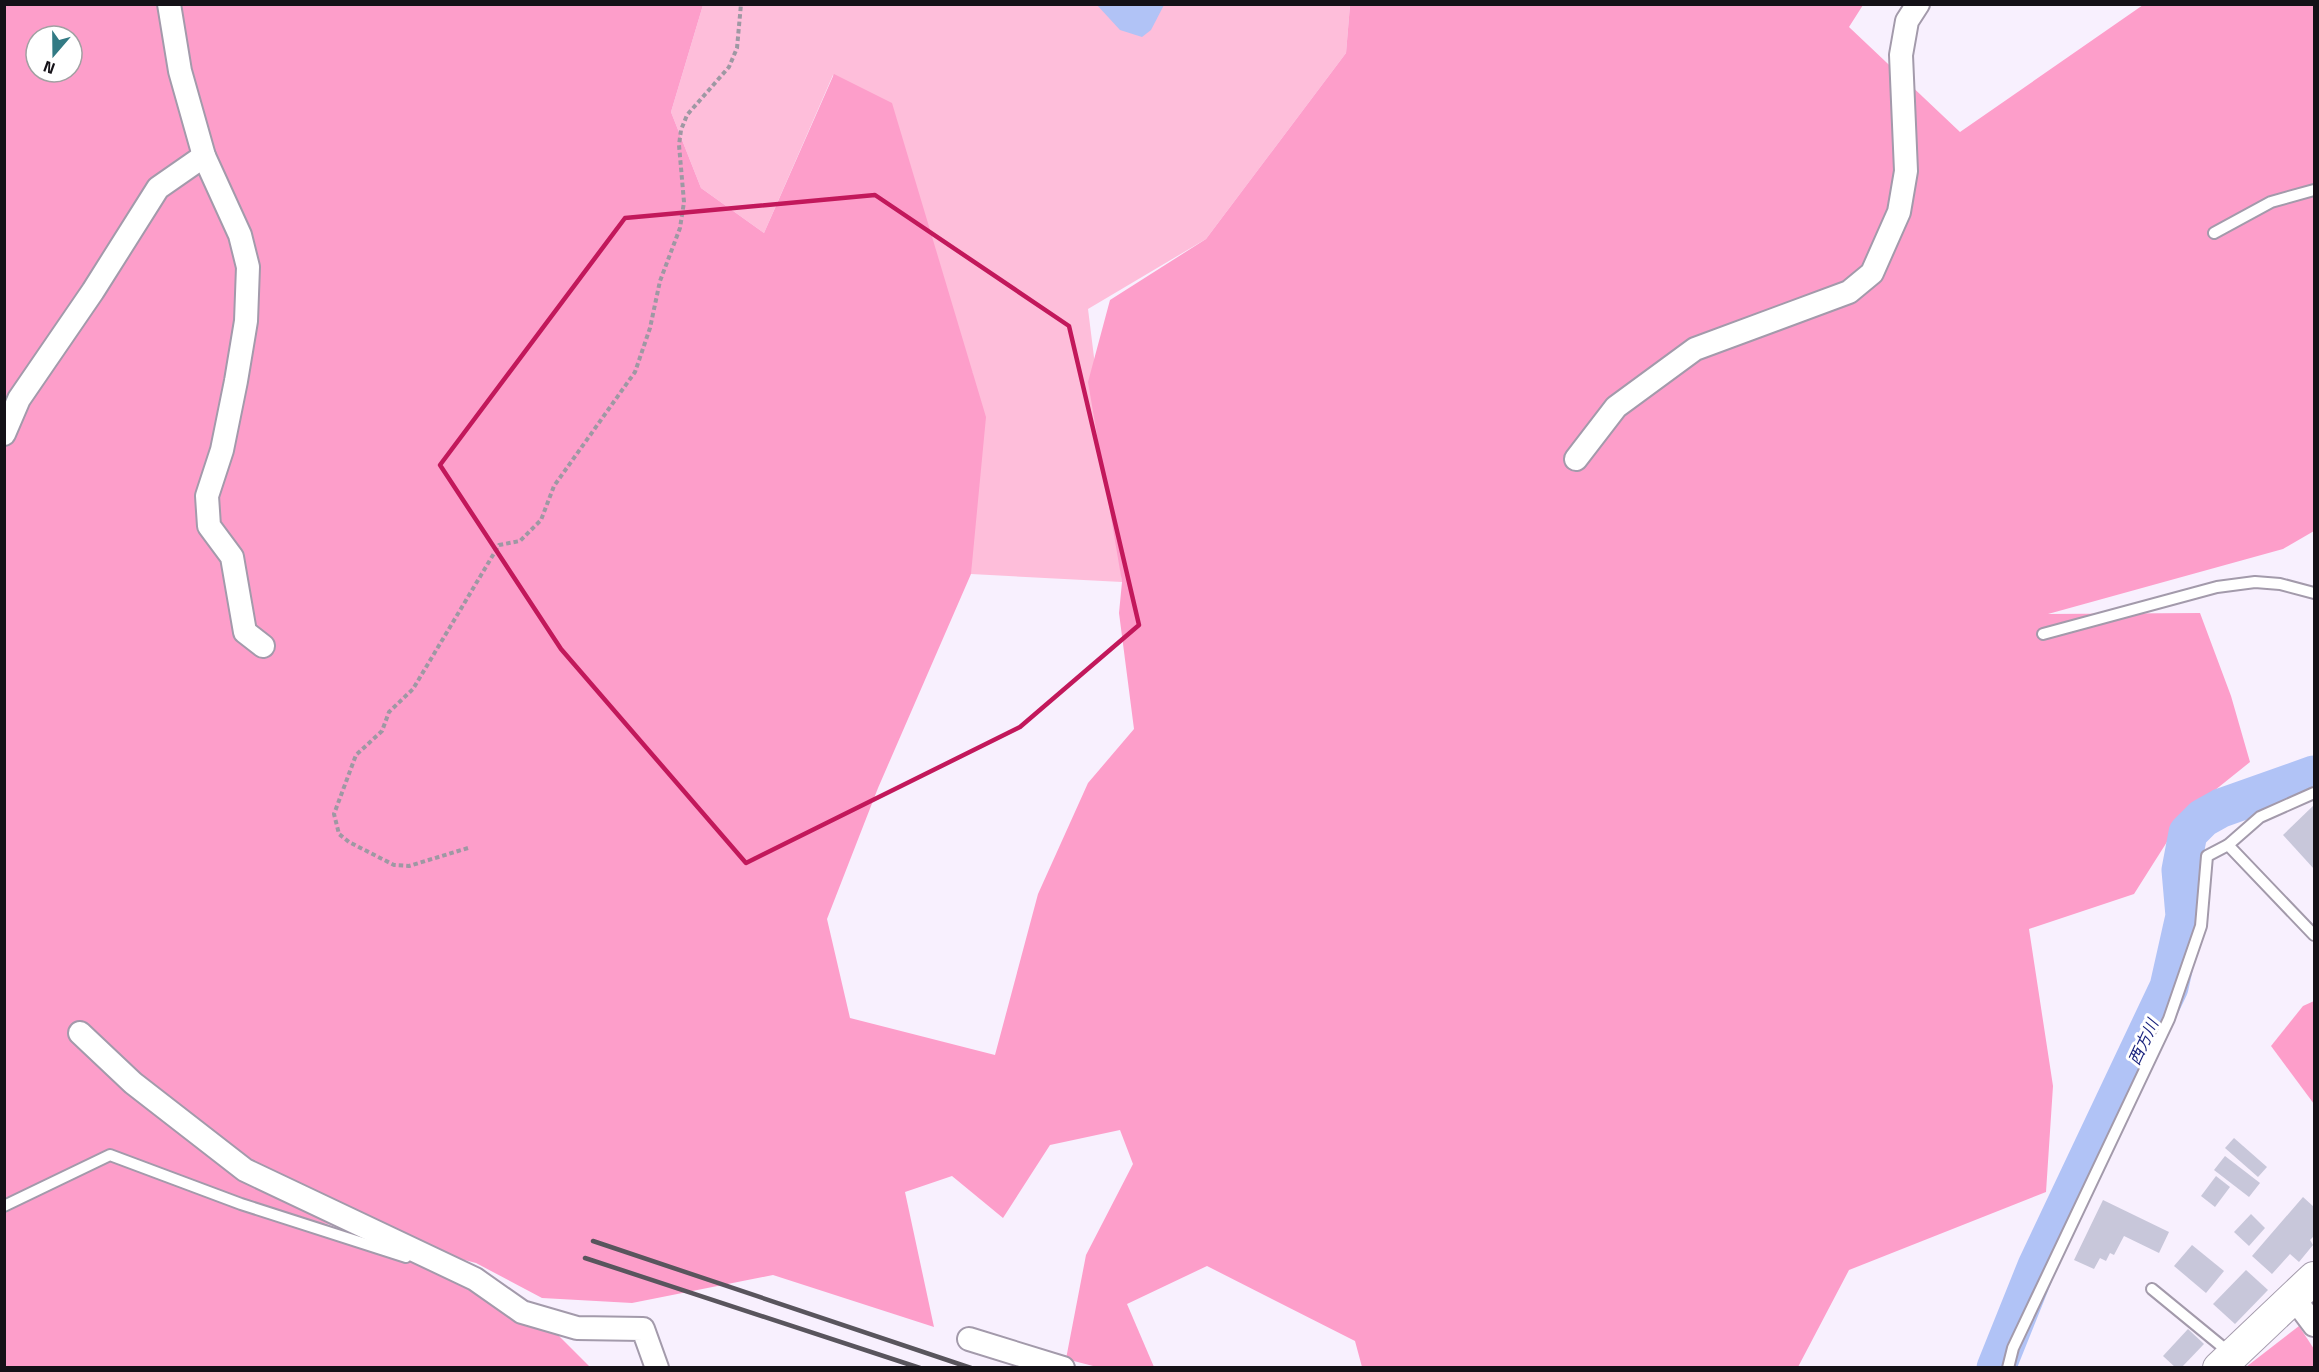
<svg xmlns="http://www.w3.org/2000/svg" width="2319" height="1372" font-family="'Titillium Web','Noto Sans JP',sans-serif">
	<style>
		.green { fill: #febeda }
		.forest { fill: #fd9eca; fill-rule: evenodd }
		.water { fill: #b1c3f6 }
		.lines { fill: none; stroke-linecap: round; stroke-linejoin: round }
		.river { stroke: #b1c3f6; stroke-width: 39 }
		.building { fill: #c8c7da }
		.service-casing { stroke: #a39aab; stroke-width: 14 }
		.minor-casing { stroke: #a39aab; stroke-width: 26 }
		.secondary-casing { stroke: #a39aab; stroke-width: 34 }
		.path { stroke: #9e98a3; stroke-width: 4; stroke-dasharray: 4.5 3; stroke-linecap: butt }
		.service { stroke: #fff; stroke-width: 10 }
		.minor { stroke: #fff; stroke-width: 22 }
		.secondary { stroke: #fff; stroke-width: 32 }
		.rail { stroke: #59555d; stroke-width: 4.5 }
		.marked { fill: none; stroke: #c2185b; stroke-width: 4.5; stroke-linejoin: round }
		.labels { text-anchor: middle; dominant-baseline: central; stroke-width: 6; stroke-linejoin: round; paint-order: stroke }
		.water-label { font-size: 16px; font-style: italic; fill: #151f7b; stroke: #fff }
	</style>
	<rect width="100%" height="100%" fill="#f8f0fe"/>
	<path class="green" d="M 703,5 L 1350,5 L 1346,53 L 1206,239 L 1088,309 L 1122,582 L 971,574 L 973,374 L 833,75 L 764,233 L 701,188 L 671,112 Z"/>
	<g class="forest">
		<path d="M 5,5 L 703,5 L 671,112 L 701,188 L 764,233 L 834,74 L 892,103 L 986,417 L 971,574 L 878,788 L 827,919 L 850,1018 L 995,1055 L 1038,894 L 1088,783 L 1134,729 L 1119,613 L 1122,582 L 1088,382 L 1110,300 L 1206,239 L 1346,53 L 1350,5 L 1863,5 L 1849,27 L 1960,132 L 2143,5 L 2314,5 L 2314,531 L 2283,549 L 2048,614 L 2200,613 L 2231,696 L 2250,762 L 2184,815 L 2134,894 L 2029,929 L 2053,1086 L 2046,1192 L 1849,1270 L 1798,1367 L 1362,1367 L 1355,1341 L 1207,1266 L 1127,1304 L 1154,1367 L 1097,1367 L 1066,1359 L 1086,1255 L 1133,1164 L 1120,1130 L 1050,1145 L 1003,1218 L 952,1176 L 905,1192 L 934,1327 L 773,1275 L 632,1303 L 542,1298 L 476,1263 L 323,1223 L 449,1271 L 541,1318 L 590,1367 L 5,1368 ZM 36,36 L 72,36 L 72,72 L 36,72 Z"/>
		<path d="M 2314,1001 L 2314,1104 L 2271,1046 L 2303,1006 Z"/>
		<path d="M 2299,1326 L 2314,1349 L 2314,1367 L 2246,1367 Z"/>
	</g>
	<path class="water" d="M 1097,5 L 1164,5 L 1151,30 L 1142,37 L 1120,30 Z"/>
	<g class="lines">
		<path class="river" d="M 1996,1368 L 2037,1266 L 2169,987 L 2185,916 L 2181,870 L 2188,833 L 2203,818 L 2221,808 L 2314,775"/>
	</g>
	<g class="building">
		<path d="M 2314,805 L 2314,869 L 2283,835 Z"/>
		<path d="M 2234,1138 L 2267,1167 L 2258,1177 L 2225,1148 Z"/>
		<path d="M 2225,1156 L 2260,1183 L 2249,1197 L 2214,1170 Z"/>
		<path d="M 2216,1176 L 2230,1187 L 2215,1207 L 2201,1196 Z"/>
		<path d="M 2303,1197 L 2314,1207 L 2314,1236 L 2310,1240 L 2313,1245 L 2299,1262 L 2290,1254 L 2272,1274 L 2252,1256 Z"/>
		<path d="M 2103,1200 L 2169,1232 L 2159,1253 L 2124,1236 L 2114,1255 L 2110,1253 L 2106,1261 L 2100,1258 L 2094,1269 L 2074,1260 Z"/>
		<path d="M 2251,1214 L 2265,1228 L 2249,1246 L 2234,1232 Z"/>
		<path d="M 2192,1245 L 2224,1271 L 2206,1293 L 2174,1266 Z"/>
		<path d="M 2246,1270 L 2268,1290 L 2235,1324 L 2213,1304 Z"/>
		<path d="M 2188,1329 L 2204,1344 L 2181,1368 L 2176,1368 L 2163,1356 Z"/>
	</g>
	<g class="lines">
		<g class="service-casing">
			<g id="service">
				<path d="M 2214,233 L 2271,202 L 2314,190"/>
				<path d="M 2043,634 L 2217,587 L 2255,582 L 2280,584 L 2314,593"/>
				<path d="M 2228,845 L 2314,935"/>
				<path d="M 4,1206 L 110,1155 L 241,1204 L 406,1257"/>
				<path d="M 2152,1289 L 2230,1353"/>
				<path d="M 2008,1368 L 2013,1348 L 2169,1019 L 2201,926 L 2207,856 L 2228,845 L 2260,817 L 2314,793"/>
			</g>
		</g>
		<g class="minor-casing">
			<g id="minor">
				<path d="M 169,4 L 180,71 L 204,156 L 240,235 L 248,267 L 246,321 L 236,381 L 222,450 L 207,496 L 209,526 L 232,557 L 245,632 L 263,646"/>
				<path d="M 4,434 L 19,399 L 93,291 L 158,188 L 204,156"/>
				<path d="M 1576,459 L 1616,407 L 1695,349 L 1849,292 L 1872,273 L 1899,212 L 1906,171 L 1901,55 L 1907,21 L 1918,4"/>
				<path d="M 80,1033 L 133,1083 L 245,1170 L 475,1279 L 522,1312 L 577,1328 L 643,1329 L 657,1368"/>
				<path d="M 2293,1297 L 2314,1325"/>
				<path d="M 969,1339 L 1063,1368"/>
			</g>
		</g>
		<g class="secondary-casing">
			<path id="secondary" d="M 2219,1368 L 2314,1278"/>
		</g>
		<path class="path" d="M 468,848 L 409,866 L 394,865 L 349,842 L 339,834 L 334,814 L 356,755 L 382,731 L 389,712 L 413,689 L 499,545 L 520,541 L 541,520 L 554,486 L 635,372 L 650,328 L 660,281 L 680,228 L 684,202 L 679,145 L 681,130 L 687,115 L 729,67 L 737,48 L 741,4"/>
		<use href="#service" class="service"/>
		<use href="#minor" class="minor"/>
		<use href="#secondary" class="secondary"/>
		<g class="rail">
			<path d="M 593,1241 L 971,1368"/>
			<path d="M 585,1258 L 920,1368"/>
		</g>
	</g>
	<path class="marked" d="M 875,195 L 1069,326 L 1139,625 L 1020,727 L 746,863 L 561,649 L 440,465 L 625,218 Z"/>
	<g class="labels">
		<g class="water-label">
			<text transform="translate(2143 1042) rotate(-65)">西方川</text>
		</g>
	</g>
	<rect width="2319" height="1372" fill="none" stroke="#141117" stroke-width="12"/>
	<g transform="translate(54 54) rotate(200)"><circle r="28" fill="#ffffff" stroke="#a1a0a2" stroke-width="1.5"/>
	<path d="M0-4.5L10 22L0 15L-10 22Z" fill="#327a84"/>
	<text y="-9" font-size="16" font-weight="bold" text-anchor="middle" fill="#141117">N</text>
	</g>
</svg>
